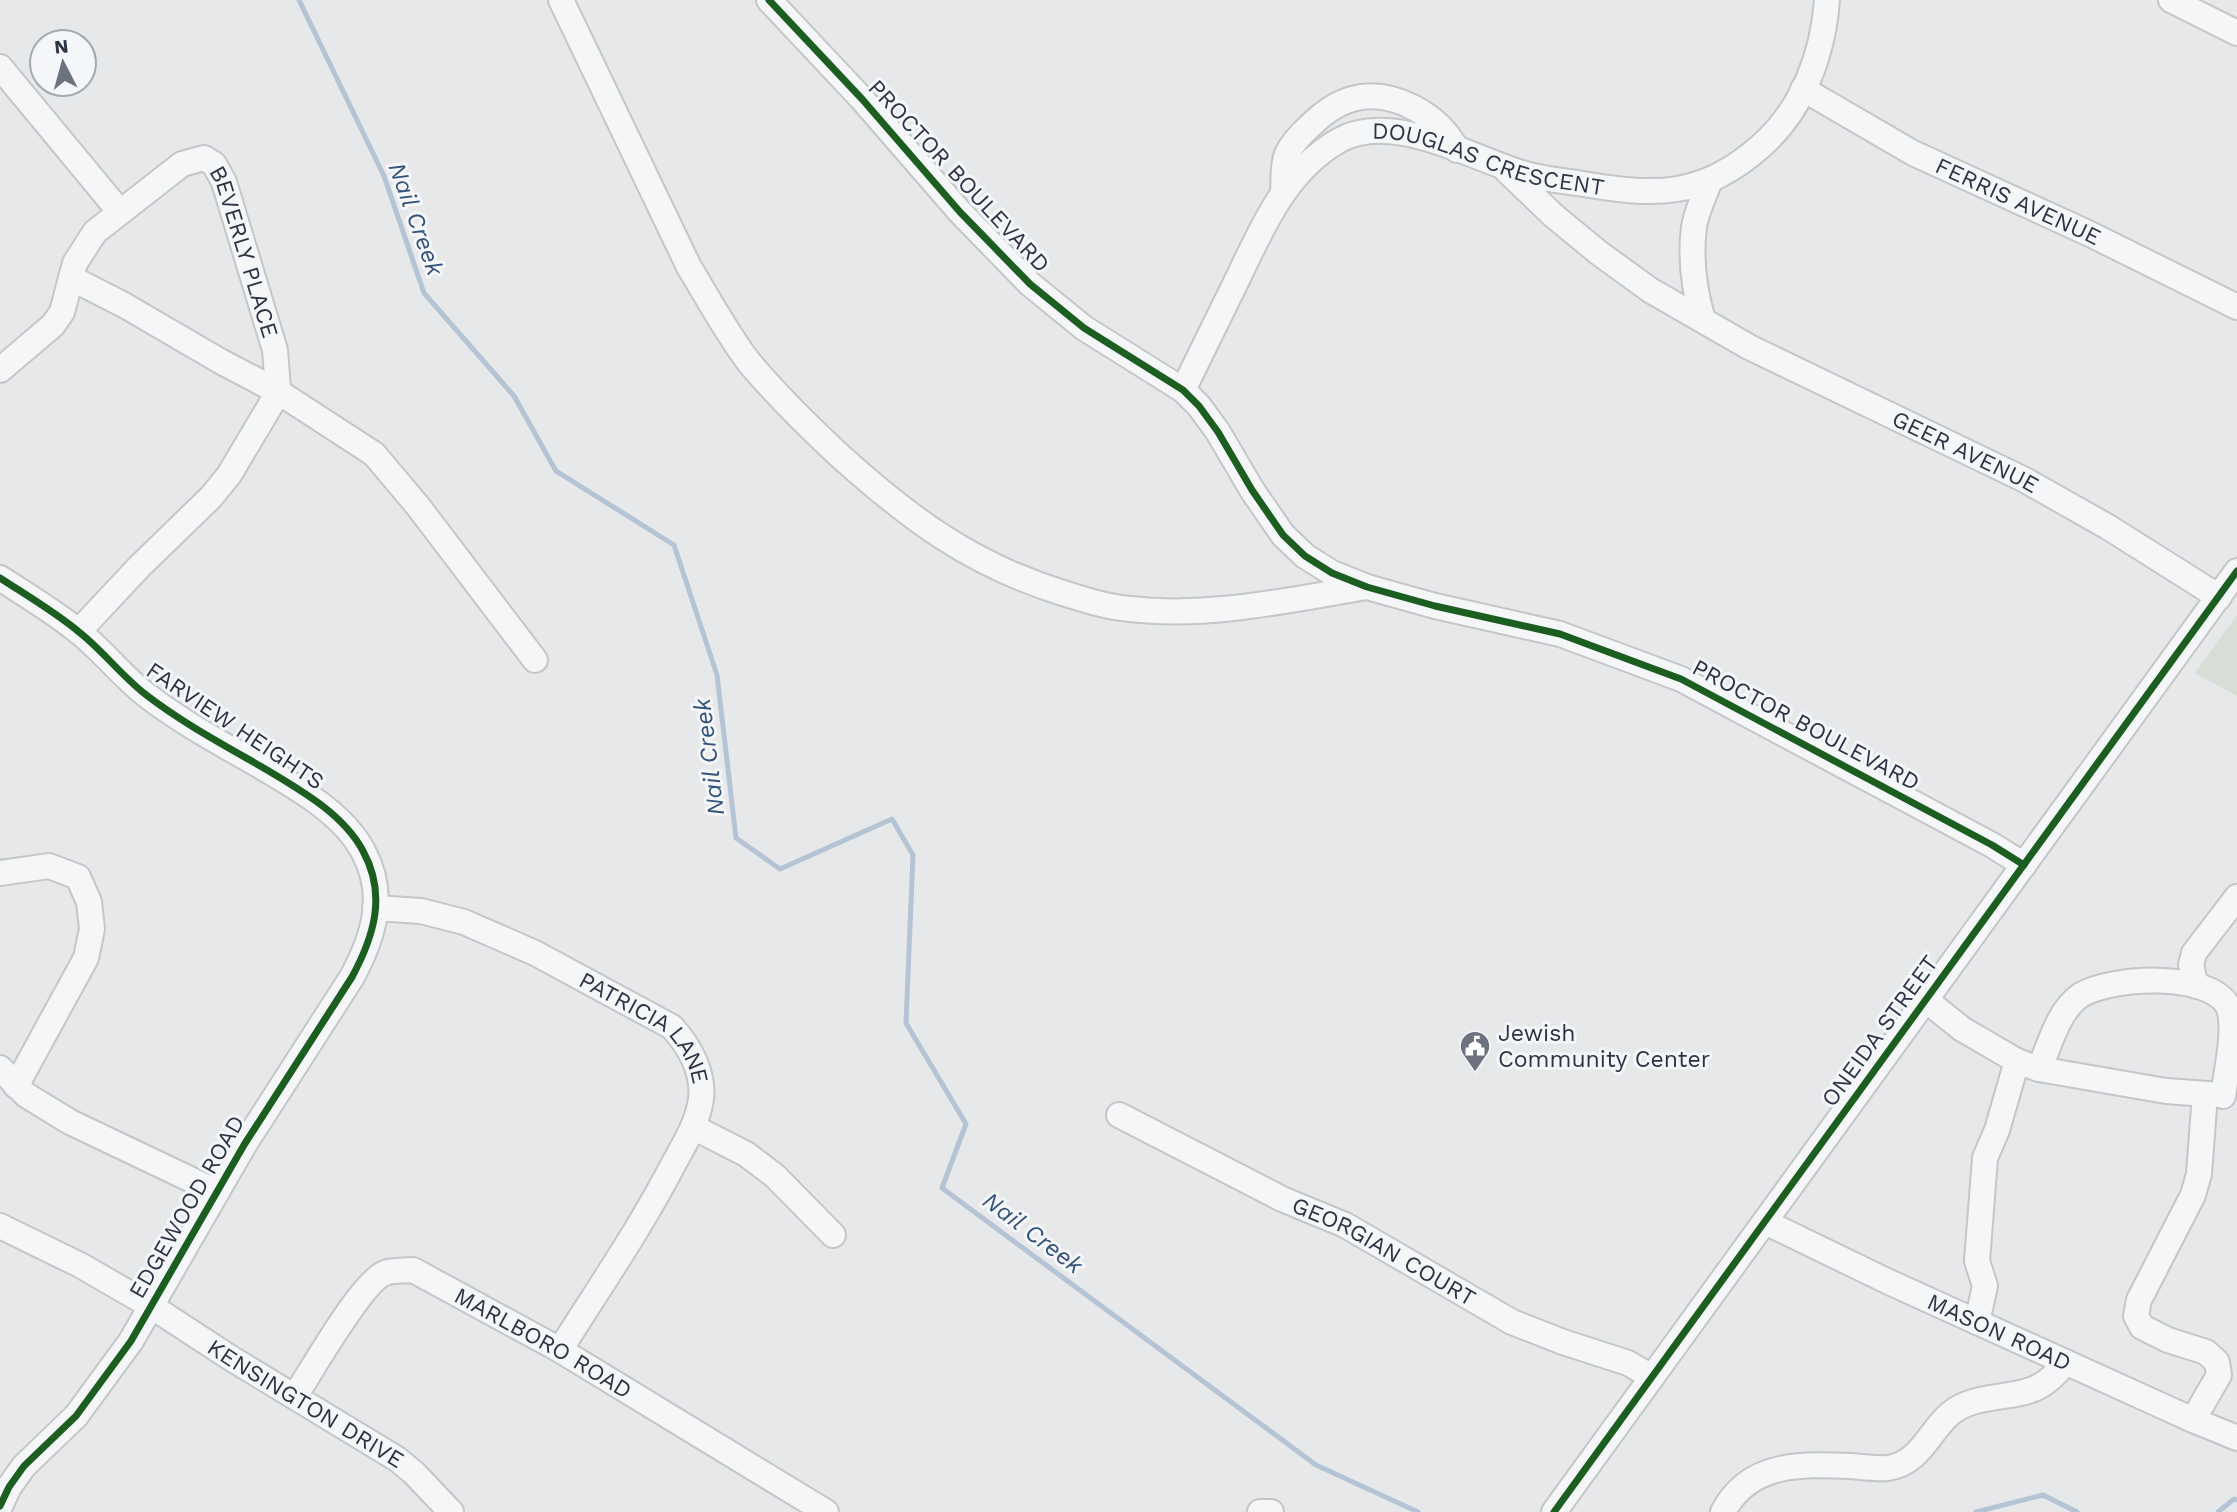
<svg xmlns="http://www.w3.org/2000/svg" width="2237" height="1512" font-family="'Work Sans',sans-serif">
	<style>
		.green { fill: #d6ded6 }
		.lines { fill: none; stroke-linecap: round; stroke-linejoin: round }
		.stream { stroke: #b4c4d5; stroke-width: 5 }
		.minor-casing { stroke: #c4c6c8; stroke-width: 28 }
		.minor { stroke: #f5f6f7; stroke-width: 24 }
		.cycleway-casing { stroke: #f4f6f9; stroke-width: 11 }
		.cycleway { stroke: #1b5e20; stroke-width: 7 }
		.labels { text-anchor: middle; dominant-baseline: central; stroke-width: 6; stroke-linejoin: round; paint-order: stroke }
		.street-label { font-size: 23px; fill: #2b3445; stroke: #f4f6f9 }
		.poi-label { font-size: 23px; fill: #2b3445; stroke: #f4f6f9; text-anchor: start }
		.water-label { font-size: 24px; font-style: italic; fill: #34527a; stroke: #f4f6f9 }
	</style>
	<rect width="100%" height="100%" fill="#e6e8ea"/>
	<path class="green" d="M 2237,615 L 2237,696 L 2195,673 Z"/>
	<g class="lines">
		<g class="stream">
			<path d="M 299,0 L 384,176 L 424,293 L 514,396 L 556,471 L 674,545 L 717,675 L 736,838 L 780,869 L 892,819 L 913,855 L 906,1023 L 966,1124 L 942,1188 L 1316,1465 L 1418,1512"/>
			<path d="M 1976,1512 L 2043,1495 L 2077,1512"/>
			<path d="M 2218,1512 L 2234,1499 L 2237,1500"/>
		</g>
		<g class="minor-casing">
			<g id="minor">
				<path d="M 561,0 L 689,267 C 708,298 726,332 748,361 C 776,395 808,426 840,456 C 910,519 972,565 1063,593 C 1085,600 1107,607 1130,609 C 1209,618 1289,600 1367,587"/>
				<path d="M 769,0 L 862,99 L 960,212 L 1030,284 L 1084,328 L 1183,390 L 1199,406 L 1218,432 L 1252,490 L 1283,535 L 1305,556 L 1332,573 L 1367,587 L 1435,606 L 1560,634 L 1681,679 L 1992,845 L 2024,865"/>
				<path d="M 2171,0 L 2237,33"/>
				<path d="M 0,67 L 120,212"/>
				<path id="s1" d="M 1803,89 L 1913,153 L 2090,234 L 2237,307"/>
				<path id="s2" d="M 1507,171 L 1554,216 L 1599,253 L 1650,290 L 1749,347 L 2025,480 L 2108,527 L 2219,597"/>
				<path d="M 1283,192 C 1284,180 1282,166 1287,154 C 1292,143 1302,133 1311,125 C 1323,113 1335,104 1352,99 C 1392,88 1439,115 1457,150"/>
				<path d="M 71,278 L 124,305 L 220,361 L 277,391 L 374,454 L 417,505 L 535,660"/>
				<path d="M 1703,320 C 1694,290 1690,259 1694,227 C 1696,212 1705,195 1710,180"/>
				<path id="s3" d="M 0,370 L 53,325 L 62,312 L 75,263 L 95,232 L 182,164 L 204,158 L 214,164 L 224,182 L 275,350 L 278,389 L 273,401 L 229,475 L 211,497 L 139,567 L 79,631"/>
				<path id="s4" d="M 1183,390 C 1201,353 1219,317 1237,280 C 1262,228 1285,172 1338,141 C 1392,110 1471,158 1525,174 C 1543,179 1564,181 1583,184 C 1655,196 1703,198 1761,146 C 1803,109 1823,54 1827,0"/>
				<path d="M 0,578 C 26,595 55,612 79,632 C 102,650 121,675 145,694 C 181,722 222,744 262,767 C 297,788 343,813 363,851 C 387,895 374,936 352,977 L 244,1145 L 131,1341 L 76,1416 L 24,1466 L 9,1487 L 0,1506"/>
				<path d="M 0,873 L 49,866 L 78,877 L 89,902 L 92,929 L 86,958 L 16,1086"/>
				<path id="s5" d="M 375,908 L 421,911 L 464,922 L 535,953 L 672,1027 C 689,1046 704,1072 701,1099 C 698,1122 685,1143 674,1163 C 641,1227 599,1288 560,1350"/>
				<path d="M 2196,986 L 2191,965 L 2194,953 L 2237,897"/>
				<path d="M 1926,1000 L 1962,1029 L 2017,1061 L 2039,1069 L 2166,1091 L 2221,1095"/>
				<path d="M 0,1068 L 26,1095 L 70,1122 L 217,1192"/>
				<path d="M 2039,1069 C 2050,1045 2058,1010 2081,995 C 2110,977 2209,971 2228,1006 C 2237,1026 2226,1073 2223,1096"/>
				<path id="s6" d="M 1119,1115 L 1282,1199 L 1345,1225 L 1512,1322 L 1563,1342 L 1628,1363 L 1652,1377"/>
				<path d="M 693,1127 L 746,1154 L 775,1176 L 833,1235"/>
				<path id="s7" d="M 1765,1222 L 1889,1282 L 2193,1420 L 2237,1438"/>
				<path id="s8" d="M 0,1226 L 80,1265 L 151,1306 L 229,1357 L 397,1459 L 414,1473 L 451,1512"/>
				<path d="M 1977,1322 L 1985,1286 L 1977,1261 L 1985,1158 L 1997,1130 L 2017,1061"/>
				<path id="s9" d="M 295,1396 C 311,1372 362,1281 385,1273 C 393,1270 404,1271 413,1270 L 560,1350 L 826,1512"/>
				<path d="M 2193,1420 L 2219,1375 L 2217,1362 L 2206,1352 L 2168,1340 L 2142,1327 L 2136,1316 L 2139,1300 L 2193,1195 L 2199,1174 L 2205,1094"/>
				<path d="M 1260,1512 L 1271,1512"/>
				<path d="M 1554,1512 L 2237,571"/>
				<path d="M 1723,1512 C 1749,1462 1801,1464 1850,1466 C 1862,1467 1876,1469 1888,1468 C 1921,1463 1929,1431 1951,1413 C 1976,1393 2013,1400 2038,1387 C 2050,1381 2058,1372 2066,1362"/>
			</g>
		</g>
		<use href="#minor" class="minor"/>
		<g class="cycleway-casing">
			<g id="cycleway">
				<path d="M 769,0 L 862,99 L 960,212 L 1030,284 L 1084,328 L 1183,390 L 1199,406 L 1218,432 L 1252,490 L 1283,535 L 1305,556 L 1332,573 L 1367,587 L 1435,606 L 1560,634 L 1681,679 L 1992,845 L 2024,865"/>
				<path d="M 0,578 C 26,595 55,612 79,632 C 102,650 121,675 145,694 C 181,722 222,744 262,767 C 297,788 343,813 363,851 C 387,895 374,936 352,977 L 244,1145 L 131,1341 L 76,1416 L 24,1466 L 9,1487 L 0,1506"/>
				<path d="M 1554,1512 L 2237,571"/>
			</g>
		</g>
		<use href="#cycleway" class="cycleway"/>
	</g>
	<defs>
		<g id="civic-pin" transform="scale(1.575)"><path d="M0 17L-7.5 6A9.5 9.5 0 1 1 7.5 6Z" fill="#6c737f" stroke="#f4f6f9"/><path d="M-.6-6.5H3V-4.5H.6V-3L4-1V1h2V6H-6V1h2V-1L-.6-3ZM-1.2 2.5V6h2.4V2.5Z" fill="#fff"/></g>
	</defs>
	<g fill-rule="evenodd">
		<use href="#civic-pin" x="1475" y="1046"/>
	</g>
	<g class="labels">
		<g class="street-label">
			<text stroke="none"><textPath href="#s4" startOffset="453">DOUGLAS CRESCENT</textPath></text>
			<text transform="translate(959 176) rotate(47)">PROCTOR BOULEVARD</text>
			<text stroke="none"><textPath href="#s1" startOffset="243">FERRIS AVENUE</textPath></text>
			<text stroke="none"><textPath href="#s3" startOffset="411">BEVERLY PLACE</textPath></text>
			<text stroke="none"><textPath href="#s2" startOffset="541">GEER AVENUE</textPath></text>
			<text transform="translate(1806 725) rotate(28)">PROCTOR BOULEVARD</text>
			<text transform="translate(235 726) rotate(34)">FARVIEW HEIGHTS</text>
			<text transform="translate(1880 1031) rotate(-54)">ONEIDA STREET</text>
			<text stroke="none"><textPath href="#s5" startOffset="304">PATRICIA LANE</textPath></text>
			<text transform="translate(187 1207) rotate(-60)">EDGEWOOD ROAD</text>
			<text stroke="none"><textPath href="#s6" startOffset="298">GEORGIAN COURT</textPath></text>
			<text stroke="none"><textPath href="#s7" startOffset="259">MASON ROAD</textPath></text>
			<text stroke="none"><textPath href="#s9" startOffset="331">MARLBORO ROAD</textPath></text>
			<text stroke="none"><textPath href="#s8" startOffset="354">KENSINGTON DRIVE</textPath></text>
		</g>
		<g class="poi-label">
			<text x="1498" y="1033">Jewish<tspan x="1498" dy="26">Community Center</tspan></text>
		</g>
		<g class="water-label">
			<text transform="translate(416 219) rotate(70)">Nail Creek</text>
			<text transform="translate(709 757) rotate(-97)">Nail Creek</text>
			<text transform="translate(1033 1233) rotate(37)">Nail Creek</text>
		</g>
	</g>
	<g transform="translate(63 63) rotate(354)"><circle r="33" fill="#f4f6f9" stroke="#a4a8b1" stroke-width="2"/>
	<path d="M0-5L12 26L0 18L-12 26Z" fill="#6c737f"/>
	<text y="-10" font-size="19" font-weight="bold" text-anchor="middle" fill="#2b3445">N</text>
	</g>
</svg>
